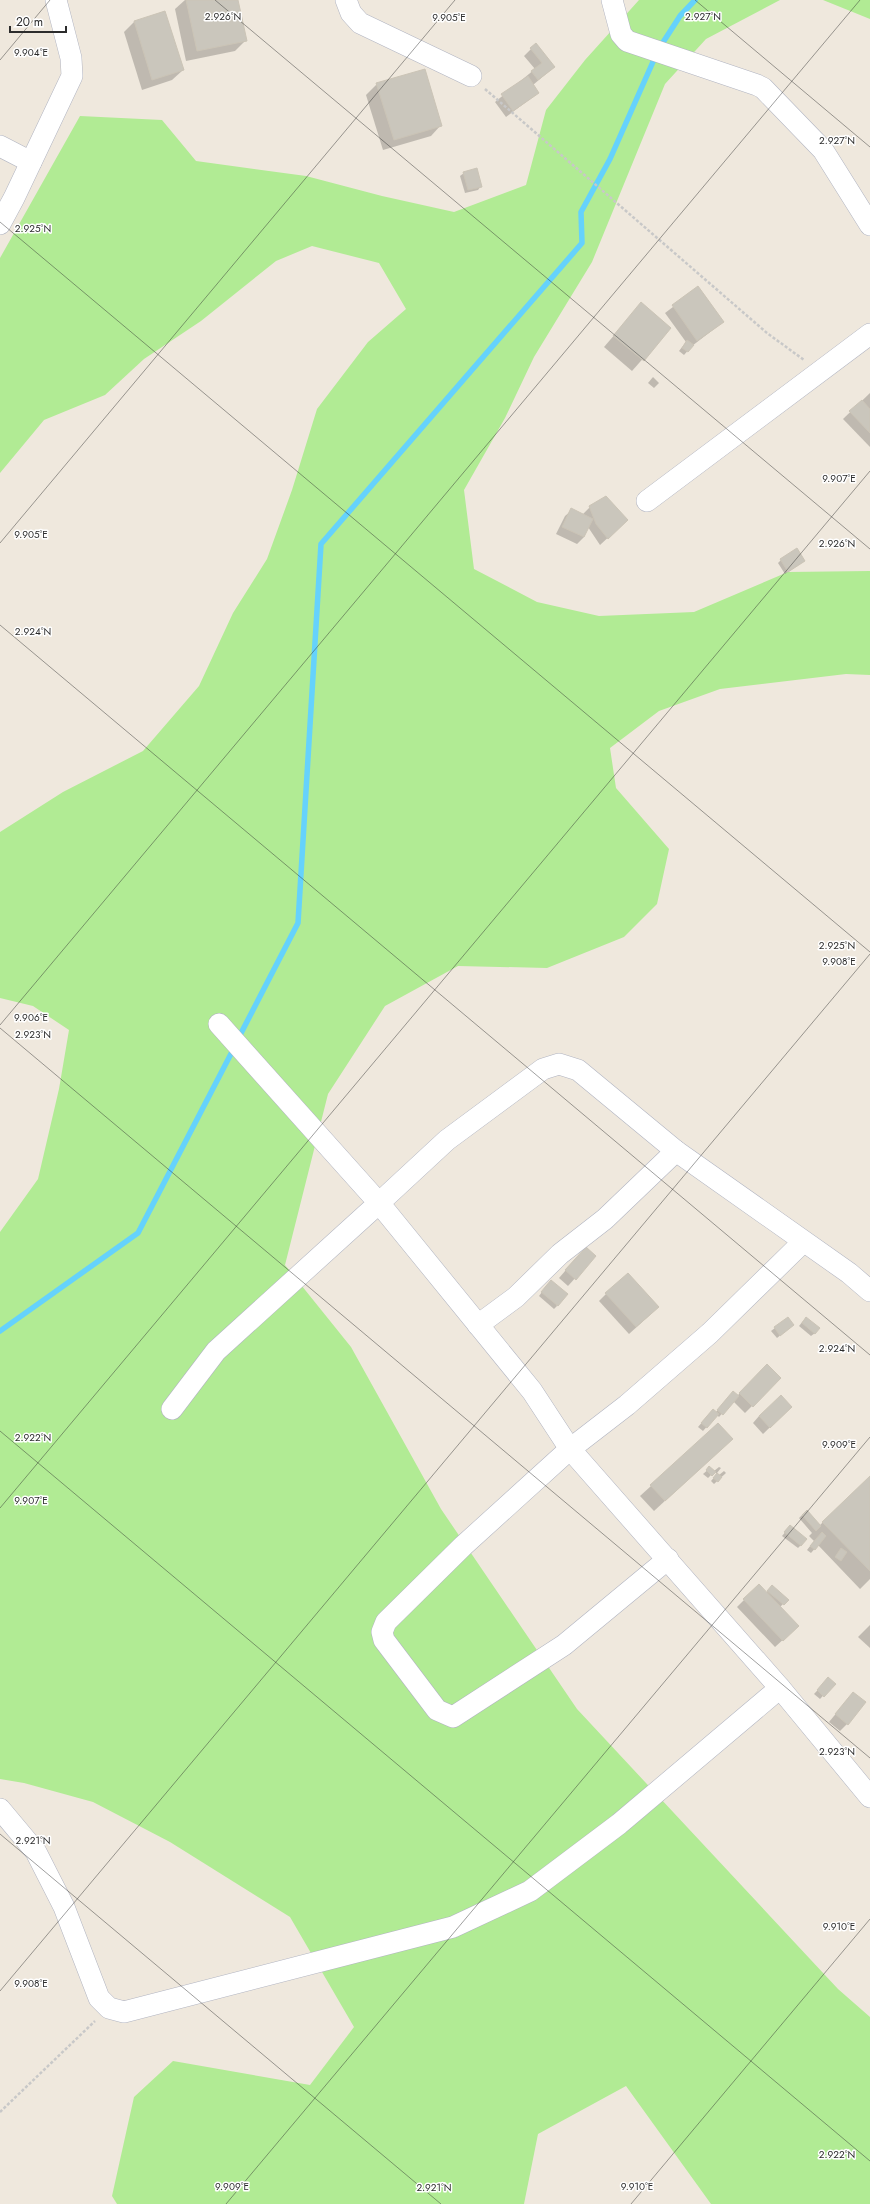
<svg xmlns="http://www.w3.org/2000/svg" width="870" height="2204" font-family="Jost,sans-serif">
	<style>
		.green { fill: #b1eb94 }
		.shadow { fill: #0003 }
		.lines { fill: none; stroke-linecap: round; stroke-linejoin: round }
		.stream { stroke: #65d2fc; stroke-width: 5.5 }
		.building { fill: #cac6bc; stroke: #cbc4b6 }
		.minor-casing { stroke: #b1b4c1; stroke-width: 22 }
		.path { stroke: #c8c8c8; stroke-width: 2.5; stroke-dasharray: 3 2; stroke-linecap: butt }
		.minor { stroke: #fff; stroke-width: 21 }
		.ticks { fill: none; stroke: #2c2c2c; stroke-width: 1; stroke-opacity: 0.45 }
		.ticks-label { font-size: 10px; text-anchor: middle; fill: #2c2c2c; stroke: #fff; stroke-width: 3; stroke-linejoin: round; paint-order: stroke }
	</style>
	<rect width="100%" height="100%" fill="#efe8dd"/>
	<g class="green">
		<path d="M 639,0 L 780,0 L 706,39 L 665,84 L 592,262 L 534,357 L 505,418 L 464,490 L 474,569 L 537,602 L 599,616 L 694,612 L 788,572 L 870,571 L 870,675 L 846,674 L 720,689 L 659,711 L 610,748 L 616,788 L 669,849 L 657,904 L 624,937 L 547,968 L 458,966 L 385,1006 L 328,1094 L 285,1265 L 351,1347 L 441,1509 L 577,1709 L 838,1989 L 870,2017 L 870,2204 L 711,2204 L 626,2086 L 538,2134 L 524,2204 L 117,2204 L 112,2196 L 134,2097 L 173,2061 L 310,2085 L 354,2027 L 290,1917 L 170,1842 L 93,1802 L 24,1783 L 0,1779 L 0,1232 L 38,1179 L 59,1089 L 69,1030 L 33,1006 L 0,998 L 0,832 L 63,792 L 143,751 L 199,686 L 233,613 L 267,559 L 292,490 L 317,409 L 368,342 L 406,309 L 379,263 L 312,246 L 276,261 L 201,321 L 144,359 L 105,395 L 44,420 L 0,473 L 0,258 L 80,116 L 162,120 L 196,161 L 306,176 L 382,196 L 454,212 L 526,185 L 546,110 L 585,60 Z"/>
		<path d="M 823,0 L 870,0 L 870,19 Z"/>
	</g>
	<g class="shadow">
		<path d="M 185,0 L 237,0 L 246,40 L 235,51 L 186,61 L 175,9 Z"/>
		<path d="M 164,12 L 183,70 L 172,80 L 142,90 L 124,32 L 134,22 Z"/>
		<path d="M 536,44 L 554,67 L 533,85 L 538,93 L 506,117 L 495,102 L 535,69 L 524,56 Z"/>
		<path d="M 377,84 L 441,125 L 431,136 L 383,150 L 366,95 Z"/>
		<path d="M 464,173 L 481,186 L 478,190 L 465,193 L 460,176 Z"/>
		<path d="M 698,288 L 723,322 L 692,346 L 684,355 L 679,351 L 686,342 L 665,313 Z"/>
		<path d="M 641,304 L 670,328 L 632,371 L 604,347 Z"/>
		<path d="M 653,377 L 659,383 L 654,388 L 648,383 Z"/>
		<path d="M 870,393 L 870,447 L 843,419 Z"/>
		<path d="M 590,507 L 627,520 L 600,545 L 588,527 L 584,537 L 577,544 L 556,534 L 565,516 L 572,510 L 584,516 L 583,514 Z"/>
		<path d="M 781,560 L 804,561 L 785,574 L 778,563 Z"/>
		<path d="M 579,1255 L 595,1256 L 568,1286 L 559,1278 Z"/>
		<path d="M 548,1284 L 557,1306 L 554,1309 L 539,1296 Z"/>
		<path d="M 606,1294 L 651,1314 L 629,1334 L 599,1301 Z"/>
		<path d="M 788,1318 L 793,1325 L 777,1338 L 771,1331 Z"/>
		<path d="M 803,1321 L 815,1333 L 811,1336 L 799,1326 Z"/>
		<path d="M 767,1366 L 780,1378 L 745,1413 L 733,1401 L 719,1417 L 717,1415 L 703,1431 L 698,1427 L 710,1413 L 716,1412 L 730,1395 L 737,1396 Z"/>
		<path d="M 791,1407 L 763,1434 L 753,1423 L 759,1416 Z"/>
		<path d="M 732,1439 L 654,1511 L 640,1496 L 651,1486 Z"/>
		<path d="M 719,1467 L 721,1468 L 717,1473 L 719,1475 L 724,1471 L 726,1473 L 714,1484 L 711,1481 L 717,1474 L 714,1472 L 708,1478 L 703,1474 L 710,1468 L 714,1471 Z"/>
		<path d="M 870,1477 L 870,1579 L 860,1589 L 818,1545 L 811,1553 L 807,1550 L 814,1541 L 809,1536 L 812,1533 L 799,1518 L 802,1515 L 820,1525 Z"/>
		<path d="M 787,1530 L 801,1545 L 798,1548 L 782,1536 Z"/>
		<path d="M 759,1585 L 766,1593 L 772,1587 L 783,1604 L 780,1607 L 798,1626 L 775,1647 L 737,1607 Z"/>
		<path d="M 870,1625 L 870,1648 L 858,1637 Z"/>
		<path d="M 828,1679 L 834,1684 L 820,1699 L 814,1694 Z"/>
		<path d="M 853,1693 L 847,1724 L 840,1731 L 829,1722 Z"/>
	</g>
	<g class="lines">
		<g class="stream">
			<path d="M 660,47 L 680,16 L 695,0"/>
			<path d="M 238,1039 L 298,923 L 321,544 L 582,243 L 581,212 L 610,159 L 656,55"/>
			<path d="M 0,1331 L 138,1233 L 234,1048"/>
		</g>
	</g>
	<g class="building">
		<path d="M 186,0 L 238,0 L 247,41 L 197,51 Z"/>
		<path d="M 165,11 L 184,70 L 152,80 L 134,21 Z"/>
		<path d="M 536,43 L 555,67 L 538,80 L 531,71 L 542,63 L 530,48 Z"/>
		<path d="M 425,69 L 442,126 L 394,140 L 376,83 Z"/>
		<path d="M 528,76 L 539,93 L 513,111 L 501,94 Z"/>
		<path d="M 477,168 L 482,187 L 468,190 L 463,172 Z"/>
		<path d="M 698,286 L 724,322 L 697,341 L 672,305 Z"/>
		<path d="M 641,302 L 671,328 L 644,361 L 613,336 Z"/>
		<path d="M 687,340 L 694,345 L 688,352 L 682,348 Z"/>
		<path d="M 862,400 L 870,409 L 870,433 L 849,411 Z"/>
		<path d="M 606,496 L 628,520 L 608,539 L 596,524 L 589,506 Z"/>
		<path d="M 571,508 L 593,519 L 584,537 L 562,527 Z"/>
		<path d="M 797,548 L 805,561 L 788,572 L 780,559 Z"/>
		<path d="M 586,1247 L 596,1256 L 576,1280 L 565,1270 Z"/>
		<path d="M 628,1273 L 659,1307 L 636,1327 L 605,1293 Z"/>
		<path d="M 551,1280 L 568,1294 L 558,1306 L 541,1292 Z"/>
		<path d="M 788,1317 L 794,1325 L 780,1336 L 774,1327 Z"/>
		<path d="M 806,1317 L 820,1328 L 815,1334 L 802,1323 Z"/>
		<path d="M 767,1364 L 781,1378 L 753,1407 L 739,1393 Z"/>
		<path d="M 733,1391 L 739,1396 L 723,1415 L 717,1410 Z"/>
		<path d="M 781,1395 L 792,1407 L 770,1428 L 759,1416 Z"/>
		<path d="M 713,1409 L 719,1414 L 707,1428 L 701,1423 Z"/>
		<path d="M 718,1423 L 733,1439 L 665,1501 L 650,1485 Z"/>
		<path d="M 709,1466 L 716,1472 L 712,1476 L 706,1470 Z"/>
		<path d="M 717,1473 L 722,1477 L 718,1482 L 713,1478 Z"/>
		<path d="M 870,1476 L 870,1571 L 822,1522 Z"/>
		<path d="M 807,1510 L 821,1526 L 816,1531 L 802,1515 Z"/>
		<path d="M 790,1525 L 807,1539 L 801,1546 L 784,1532 Z"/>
		<path d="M 822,1532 L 826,1536 L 815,1550 L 810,1546 Z"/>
		<path d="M 841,1548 L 847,1552 L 841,1561 L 835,1557 Z"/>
		<path d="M 759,1584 L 799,1626 L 783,1641 L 743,1599 Z"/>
		<path d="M 772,1585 L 789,1600 L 784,1605 L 767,1591 Z"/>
		<path d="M 828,1677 L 836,1684 L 824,1697 L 817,1690 Z"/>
		<path d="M 853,1692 L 866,1702 L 848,1725 L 835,1714 Z"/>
	</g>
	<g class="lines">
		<g class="minor-casing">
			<g id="minor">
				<path d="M 346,0 L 351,13 L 360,23 L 471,76"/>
				<path d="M 612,0 L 621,34 L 627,41 L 757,85 L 763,88 L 823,150 L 870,225"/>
				<path d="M 0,146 L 31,162"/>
				<path d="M 0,224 L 14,198 L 72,76 L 71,58 L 56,0"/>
				<path d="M 647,501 L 870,334"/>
				<path d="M 870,1291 L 849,1273 L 676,1151 L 578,1070 L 559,1064 L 543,1069 L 447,1140 L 379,1203 L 532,1391 L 570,1449 L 780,1688 L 870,1797"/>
				<path d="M 478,1325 L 516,1297 L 560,1254 L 605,1219 L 676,1151"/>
				<path d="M 172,1409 L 216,1351 L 379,1203 L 219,1024"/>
				<path d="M 668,1559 L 564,1645 L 453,1717 L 437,1710 L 384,1640 L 382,1632 L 386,1622 L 463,1546 L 570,1449 L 627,1405 L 710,1333 L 803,1242"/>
				<path d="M 0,1809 L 36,1852 L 64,1907 L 99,1998 L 109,2008 L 124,2012 L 453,1927 L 530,1891 L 619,1824 L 780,1688"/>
			</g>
		</g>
		<g class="path">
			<path d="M 485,89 L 767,333 L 804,360"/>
			<path d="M 0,2112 L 95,2021"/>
		</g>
		<use href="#minor" class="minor"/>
	</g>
	<path class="ticks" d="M 215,0 L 870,549M 695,0 L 870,147M 0,60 L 50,0M 0,222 L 870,952M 0,543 L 455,0M 0,625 L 870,1355M 0,1025 L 860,0M 0,1028 L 870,1758M 0,1431 L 870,2161M 0,1508 L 870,471M 0,1834 L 441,2204M 0,1991 L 870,954M 226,2204 L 870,1437M 631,2204 L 870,1919"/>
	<g class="ticks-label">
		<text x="703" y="20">2.927°N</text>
		<text x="223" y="20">2.926°N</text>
		<text x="449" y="21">9.905°E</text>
		<text x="31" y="56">9.904°E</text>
		<text x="837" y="144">2.927°N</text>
		<text x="33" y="232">2.925°N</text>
		<text x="839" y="482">9.907°E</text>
		<text x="31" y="538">9.905°E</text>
		<text x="837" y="547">2.926°N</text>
		<text x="33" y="635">2.924°N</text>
		<text x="837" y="949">2.925°N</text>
		<text x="839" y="965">9.908°E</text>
		<text x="31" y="1021">9.906°E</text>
		<text x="33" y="1038">2.923°N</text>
		<text x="837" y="1352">2.924°N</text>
		<text x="33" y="1441">2.922°N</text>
		<text x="839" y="1448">9.909°E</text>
		<text x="31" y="1504">9.907°E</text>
		<text x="837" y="1755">2.923°N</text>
		<text x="33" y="1844">2.921°N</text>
		<text x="839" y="1930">9.910°E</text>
		<text x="31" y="1987">9.908°E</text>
		<text x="837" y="2158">2.922°N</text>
		<text x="232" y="2190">9.909°E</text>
		<text x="637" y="2190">9.910°E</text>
		<text x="434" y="2191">2.921°N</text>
	</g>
	<path d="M10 26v6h56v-6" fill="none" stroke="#2c2c2c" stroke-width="2"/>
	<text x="16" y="26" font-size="12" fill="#2c2c2c" stroke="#ffffff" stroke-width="3" paint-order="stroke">20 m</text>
</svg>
